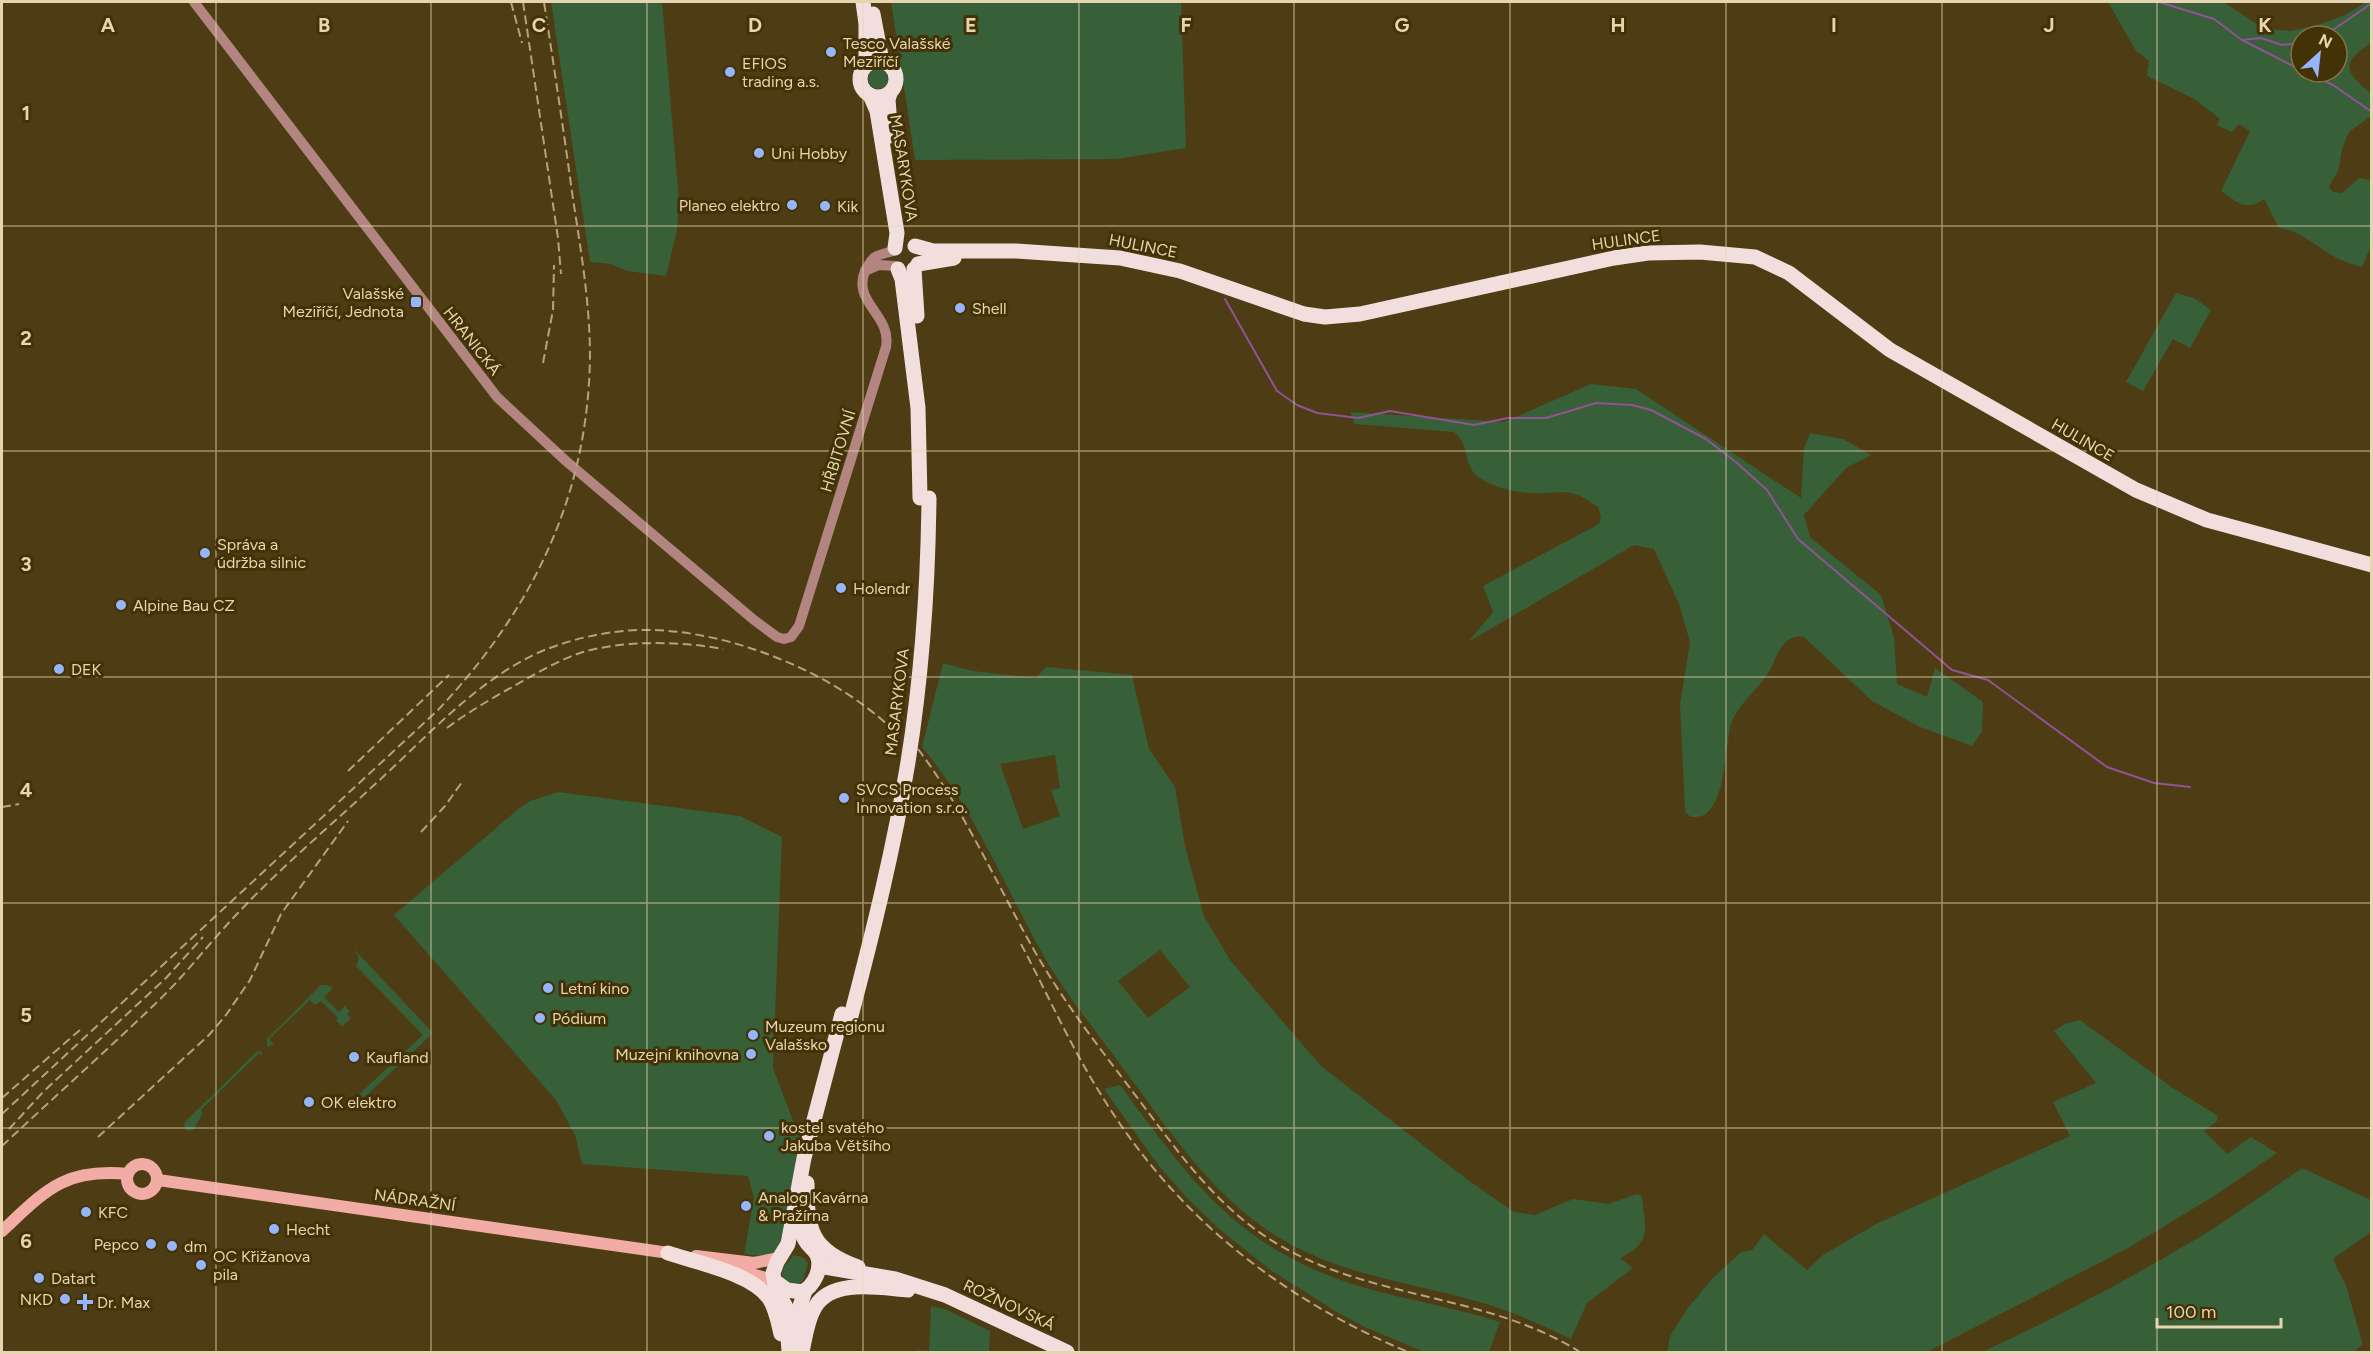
<svg xmlns="http://www.w3.org/2000/svg" width="2373" height="1354" font-family="Figtree,sans-serif">
	<style>
		.green { fill: #375f38; fill-rule: evenodd }
		.lines { fill: none; stroke-linecap: round; stroke-linejoin: round }
		.stream { stroke: #915396; stroke-width: 2 }
		.tertiary { stroke: #b28581; stroke-width: 10 }
		.secondary { stroke: #f2aca6; stroke-width: 12 }
		.primary { stroke: #f2dfdd; stroke-width: 15 }
		.rail { stroke: #b5a37e; stroke-width: 2; stroke-dasharray: 9 4.5; stroke-linecap: butt }
		.primary-bridge { stroke: #f2dfdd; stroke-width: 15 }
		.grid { fill: none; stroke: #e7d5b1; stroke-width: 1.5; stroke-opacity: 0.55 }
		.poi-dot { fill: #95b6fd; stroke: #443207; stroke-width: 2 }
		.labels { text-anchor: middle; dominant-baseline: central; stroke-width: 6; stroke-linejoin: round; paint-order: stroke }
		.poi-label { font-size: 16px; fill: #e7d5b1; stroke: #443207; text-anchor: start }
		.street-label { font-size: 16px; fill: #e7d5b1; stroke: #443207 }
		.grid-label { font-size: 20px; text-anchor: middle; font-weight: bold; fill: #e7d5b1; stroke: #443207; stroke-width: 6; stroke-linejoin: round; paint-order: stroke }
	</style>
	<rect width="100%" height="100%" fill="#4e3c14"/>
	<g class="green">
		<path d="M 551,2 L 662,2 L 679,201 L 677,230 L 666,276 L 627,271 L 611,264 L 590,262 Z"/>
		<path d="M 891,2 L 1181,2 L 1186,148 L 1116,159 L 915,160 Z"/>
		<path d="M 2108,2 L 2224,2 L 2255,23 L 2269,29 L 2291,31 L 2321,24 L 2345,15 L 2366,2 L 2371,2 L 2371,43 C 2341,62 2343,71 2371,93 L 2371,116 L 2349,132 L 2342,149 L 2339,169 L 2329,187 L 2333,192 L 2342,193 L 2359,178 L 2371,180 L 2371,246 L 2362,267 C 2353,264 2343,262 2335,257 C 2317,247 2300,230 2279,228 L 2264,199 C 2244,213 2237,201 2221,191 L 2250,131 L 2239,124 L 2232,132 L 2217,125 L 2220,119 L 2196,100 L 2147,76 L 2149,61 L 2136,51 ZM 2301,36 L 2337,36 L 2337,72 L 2301,72 Z"/>
		<circle cx="878" cy="79" r="10"/>
		<path d="M 2176,293 L 2194,298 L 2211,310 L 2190,348 L 2173,339 L 2143,391 L 2126,382 Z"/>
		<path d="M 1591,384 L 1636,389 L 1801,498 L 1804,448 L 1810,433 L 1843,439 L 1871,455 L 1846,468 L 1804,515 L 1810,537 L 1881,595 L 1894,637 L 1897,684 L 1927,697 L 1935,668 L 1983,702 L 1982,731 L 1972,746 L 1920,727 L 1872,701 L 1804,637 C 1796,635 1789,638 1784,644 C 1776,653 1773,667 1766,676 C 1755,692 1737,706 1731,724 C 1725,748 1726,794 1708,812 C 1703,817 1697,817 1691,817 L 1685,812 L 1680,704 L 1690,642 L 1679,604 L 1654,549 L 1634,545 L 1468,642 L 1493,612 L 1483,586 L 1599,524 L 1601,517 L 1598,507 C 1591,502 1582,496 1574,494 C 1566,491 1554,493 1546,493 C 1525,494 1502,491 1483,480 C 1460,467 1473,448 1454,432 L 1355,424 L 1350,412 L 1504,422 Z"/>
		<path d="M 943,663 L 973,671 L 1036,678 L 1046,667 L 1132,675 L 1149,749 L 1175,787 L 1185,846 L 1204,916 L 1230,960 L 1321,1066 L 1464,1177 L 1514,1212 L 1535,1215 L 1573,1199 L 1608,1204 L 1637,1194 L 1642,1196 C 1645,1228 1653,1242 1620,1258 L 1633,1268 L 1587,1303 L 1571,1339 C 1540,1324 1509,1310 1476,1301 C 1409,1282 1345,1276 1283,1240 C 1213,1199 1170,1131 1123,1068 C 1096,1031 1066,995 1043,955 C 1004,885 974,809 922,747 ZM 1055,755 L 1060,788 L 1051,790 L 1060,816 L 1023,829 L 1000,764 ZM 1160,950 L 1190,987 L 1148,1018 L 1118,981 Z"/>
		<path d="M 558,792 L 740,816 L 782,837 L 773,1068 L 799,1136 L 785,1241 L 772,1254 L 760,1256 L 744,1254 L 754,1198 L 748,1176 L 582,1164 L 575,1135 L 556,1100 L 394,915 L 517,810 L 530,801 Z"/>
		<path d="M 354,949 L 433,1033 L 353,1108 L 350,1106 L 356,1100 L 355,1098 L 423,1035 L 356,966 L 359,958 Z"/>
		<path d="M 321,985 L 327,985 L 333,988 L 324,997 L 339,1012 L 347,1004 L 346,1007 L 349,1011 L 352,1009 L 347,1014 L 351,1018 L 342,1027 L 336,1020 L 338,1018 L 321,1001 L 315,1005 L 310,1000 L 269,1039 L 274,1044 L 267,1047 L 267,1039 Z"/>
		<path d="M 2080,1020 L 2173,1088 L 2218,1116 L 2217,1121 L 2204,1131 L 2227,1154 L 2251,1137 L 2277,1153 L 2214,1196 L 2130,1247 L 1927,1352 L 1667,1352 L 1670,1336 L 1688,1308 L 1712,1279 L 1741,1252 L 1752,1250 L 1764,1234 L 1807,1270 L 1823,1255 L 1876,1224 L 2070,1136 L 2053,1102 L 2096,1083 L 2054,1031 L 2065,1024 Z"/>
		<path d="M 257,1051 L 262,1052 L 262,1056 L 259,1053 L 201,1110 L 203,1113 L 194,1129 L 190,1131 L 185,1129 L 184,1123 Z"/>
		<path d="M 1120,1085 C 1191,1181 1238,1249 1359,1286 C 1405,1300 1454,1307 1500,1322 L 1489,1352 L 1424,1352 L 1367,1328 L 1340,1314 L 1269,1269 L 1218,1228 L 1187,1198 L 1158,1165 L 1104,1089 Z"/>
		<path d="M 2302,1168 L 2371,1200 L 2371,1232 L 2334,1258 L 2335,1264 L 2346,1285 L 2362,1342 L 2361,1346 L 2354,1352 L 1982,1352 C 2060,1316 2137,1275 2211,1230 C 2242,1210 2271,1189 2302,1168 Z"/>
		<path d="M 793,1255 L 803,1257 L 808,1263 L 804,1278 L 798,1287 L 783,1279 C 779,1269 788,1264 793,1255 Z"/>
		<path d="M 931,1306 L 945,1309 L 990,1331 L 989,1352 L 918,1352 L 918,1350 L 929,1351 Z"/>
	</g>
	<g class="lines">
		<g class="stream">
			<path d="M 2159,2 L 2214,19 L 2242,40 L 2301,70"/>
			<path d="M 2324,36 L 2372,3"/>
			<path d="M 2243,40 L 2261,38 L 2282,45 L 2301,43"/>
			<path d="M 2306,72 L 2333,85 L 2372,112"/>
			<path d="M 1225,299 L 1277,391 L 1297,405 L 1317,413 L 1358,418 L 1390,411 L 1474,425 L 1508,418 L 1546,418 L 1596,403 L 1632,405 L 1651,410 L 1706,439 L 1737,463 L 1767,490 L 1798,539 L 1952,670 L 1988,680 L 2107,767 L 2154,783 L 2190,787"/>
		</g>
		<g class="tertiary">
			<path d="M 194,2 L 497,397 L 566,461 L 754,620 L 777,637 L 784,639 L 791,637 L 799,626 L 886,347 C 892,314 850,302 866,269 C 869,264 871,260 875,257 C 880,254 887,253 893,251"/>
			<path d="M 865,271 L 879,265 L 895,266"/>
		</g>
		<g class="secondary">
			<circle cx="142" cy="1179" r="15"/>
			<path d="M 158,1180 L 676,1254"/>
			<path d="M 2,1231 C 46,1190 64,1168 128,1174"/>
			<path d="M 696,1256 L 754,1263 L 779,1258"/>
			<path d="M 730,1268 L 773,1280"/>
		</g>
		<g class="primary">
			<path d="M 863,2 L 866,24 L 866,65"/>
			<path d="M 873,14 L 881,56 L 886,63"/>
			<circle cx="878" cy="79" r="18"/>
			<path d="M 890,93 L 888,100 L 891,136"/>
			<path d="M 870,95 L 877,111 L 897,233 L 895,248"/>
			<path d="M 915,246 L 933,251 L 1016,251 L 1120,258 L 1180,271 L 1304,314 L 1325,317 L 1360,314 L 1614,258 L 1648,253 L 1700,252 L 1755,257 L 1789,273 L 1890,350 L 2136,490 L 2207,520 L 2372,565"/>
			<path d="M 918,264 L 954,258"/>
			<path d="M 898,269 L 902,279 L 918,408 L 920,498"/>
			<path d="M 914,269 L 917,316"/>
			<path d="M 807,1183 C 807,1229 810,1250 858,1267"/>
			<path d="M 668,1253 C 697,1263 751,1273 769,1298 C 776,1309 778,1321 781,1334"/>
			<path d="M 819,1266 L 895,1279 L 945,1295 L 1067,1352"/>
			<path d="M 776,1282 L 787,1290 L 802,1292 C 814,1286 823,1268 817,1255 C 814,1249 808,1246 805,1240 C 800,1231 801,1221 802,1211"/>
			<path d="M 798,1338 L 800,1306 L 805,1291"/>
			<path d="M 789,1352 L 786,1307 L 775,1287 L 773,1273 L 777,1262 L 788,1244 L 804,1158 L 842,1014"/>
			<path d="M 802,1352 C 805,1338 807,1320 815,1307 C 832,1278 880,1288 908,1290"/>
		</g>
		<g class="rail">
			<path d="M 511,2 L 522,43"/>
			<path d="M 523,2 L 558,238 L 561,274"/>
			<path d="M 543,363 L 553,310 L 554,265"/>
			<path d="M 447,728 C 468,712 491,699 514,686 C 535,674 557,661 580,653 C 621,640 681,641 723,649"/>
			<path d="M 918,749 C 967,814 998,888 1038,957 C 1070,1012 1110,1061 1148,1112 C 1186,1163 1223,1212 1279,1245 C 1373,1300 1488,1294 1580,1352"/>
			<path d="M 348,771 L 449,675"/>
			<path d="M 2,807 L 19,804"/>
			<path d="M 421,832 L 445,806 L 462,782"/>
			<path d="M 1021,944 C 1047,993 1070,1045 1100,1093 C 1174,1215 1278,1297 1408,1352"/>
			<path d="M 2,1098 L 81,1029"/>
			<path d="M 2,1114 L 438,710 C 532,610 588,497 590,357 C 590,304 581,251 573,199 C 564,133 554,67 544,2"/>
			<path d="M 9,1129 L 44,1091 L 166,978 L 203,937"/>
			<path d="M 98,1137 L 209,1035 L 226,1015 L 250,980 L 281,914 L 348,821"/>
			<path d="M 2,1146 C 52,1099 104,1053 154,1005 C 184,977 209,943 237,914 C 279,869 327,829 372,787 C 425,739 476,680 542,651 C 577,637 615,629 652,630 C 734,632 837,674 895,732"/>
		</g>
		<path class="primary-bridge" d="M 851,1016 C 873,932 894,848 908,762 C 922,675 928,587 929,498"/>
	</g>
	<path class="grid" d="M 216,2 L 216,1352M 431,2 L 431,1352M 647,2 L 647,1352M 863,2 L 863,1352M 1079,2 L 1079,1352M 1294,2 L 1294,1352M 1510,2 L 1510,1352M 1726,2 L 1726,1352M 1942,2 L 1942,1352M 2157,2 L 2157,1352M 2,226 L 2372,226M 2,451 L 2372,451M 2,677 L 2372,677M 2,903 L 2372,903M 2,1128 L 2372,1128"/>
	<g class="poi-dot">
		<circle cx="831" cy="52" r="6"/>
		<circle cx="730" cy="72" r="6"/>
		<circle cx="759" cy="153" r="6"/>
		<circle cx="792" cy="205" r="6"/>
		<circle cx="825" cy="206" r="6"/>
		<rect x="410" y="296" width="12" height="12" rx="3"/>
		<circle cx="960" cy="308" r="6"/>
		<circle cx="205" cy="553" r="6"/>
		<circle cx="841" cy="588" r="6"/>
		<circle cx="121" cy="605" r="6"/>
		<circle cx="59" cy="669" r="6"/>
		<circle cx="844" cy="798" r="6"/>
		<circle cx="548" cy="988" r="6"/>
		<circle cx="540" cy="1018" r="6"/>
		<circle cx="753" cy="1035" r="6"/>
		<circle cx="751" cy="1054" r="6"/>
		<circle cx="354" cy="1057" r="6"/>
		<circle cx="309" cy="1102" r="6"/>
		<circle cx="769" cy="1136" r="6"/>
		<circle cx="746" cy="1206" r="6"/>
		<circle cx="86" cy="1212" r="6"/>
		<circle cx="274" cy="1229" r="6"/>
		<circle cx="151" cy="1244" r="6"/>
		<circle cx="172" cy="1246" r="6"/>
		<circle cx="201" cy="1265" r="6"/>
		<circle cx="39" cy="1278" r="6"/>
		<circle cx="65" cy="1299" r="6"/>
		<path d="M82 1293h6v6h6v6h-6v6h-6v-6h-6v-6h6z"/>
	</g>
	<g class="labels">
		<g class="poi-label">
			<text x="843" y="43">Tesco Valašské<tspan x="843" dy="18">Meziříčí</tspan></text>
			<text x="742" y="63">EFIOS<tspan x="742" dy="18">trading a.s.</tspan></text>
			<text x="771" y="153">Uni Hobby</text>
			<text x="780" y="205" text-anchor="end">Planeo elektro</text>
			<text x="837" y="206">Kik</text>
			<text x="404" y="293" text-anchor="end">Valašské<tspan x="404" dy="18">Meziříčí, Jednota</tspan></text>
			<text x="972" y="308">Shell</text>
			<text x="217" y="544">Správa a<tspan x="217" dy="18">údržba silnic</tspan></text>
			<text x="853" y="588">Holendr</text>
			<text x="133" y="605">Alpine Bau CZ</text>
			<text x="71" y="669">DEK</text>
			<text x="856" y="789">SVCS Process<tspan x="856" dy="18">Innovation s.r.o.</tspan></text>
			<text x="560" y="988">Letní kino</text>
			<text x="552" y="1018">Pódium</text>
			<text x="765" y="1026">Muzeum regionu<tspan x="765" dy="18">Valašsko</tspan></text>
			<text x="739" y="1054" text-anchor="end">Muzejní knihovna</text>
			<text x="366" y="1057">Kaufland</text>
			<text x="321" y="1102">OK elektro</text>
			<text x="781" y="1127">kostel svatého<tspan x="781" dy="18">Jakuba Většího</tspan></text>
			<text x="758" y="1197">Analog Kavárna<tspan x="758" dy="18">&amp; Pražírna</tspan></text>
			<text x="98" y="1212">KFC</text>
			<text x="286" y="1229">Hecht</text>
			<text x="139" y="1244" text-anchor="end">Pepco</text>
			<text x="184" y="1246">dm</text>
			<text x="213" y="1256">OC Křižanova<tspan x="213" dy="18">pila</tspan></text>
			<text x="51" y="1278">Datart</text>
			<text x="53" y="1299" text-anchor="end">NKD</text>
			<text x="97" y="1302">Dr. Max</text>
		</g>
		<g class="street-label">
			<text transform="translate(904 168) rotate(81)">MASARYKOVA</text>
			<text transform="translate(1626 240) rotate(-8)">HULINCE</text>
			<text transform="translate(1143 246) rotate(11)">HULINCE</text>
			<text transform="translate(472 341) rotate(52)">HRANICKÁ</text>
			<text transform="translate(2083 440) rotate(30)">HULINCE</text>
			<text transform="translate(838 451) rotate(-73)">HŘBITOVNÍ</text>
			<text transform="translate(897 702) rotate(-83)">MASARYKOVA</text>
			<text transform="translate(415 1200) rotate(8)">NÁDRAŽNÍ</text>
			<text transform="translate(1009 1305) rotate(25)">ROŽNOVSKÁ</text>
		</g>
	</g>
	<g class="grid-label">
		<text x="108" y="32">A</text>
		<text x="324" y="32">B</text>
		<text x="539" y="32">C</text>
		<text x="755" y="32">D</text>
		<text x="971" y="32">E</text>
		<text x="1186" y="32">F</text>
		<text x="1402" y="32">G</text>
		<text x="1618" y="32">H</text>
		<text x="1834" y="32">I</text>
		<text x="2049" y="32">J</text>
		<text x="2265" y="32">K</text>
		<text x="26" y="120">1</text>
		<text x="26" y="345">2</text>
		<text x="26" y="571">3</text>
		<text x="26" y="797">4</text>
		<text x="26" y="1022">5</text>
		<text x="26" y="1248">6</text>
	</g>
	<rect width="2373" height="1354" fill="none" stroke="#e7d5b1" stroke-width="6"/>
	<g transform="translate(2319 54) rotate(27)"><circle r="28" fill="#443207" stroke="#85734b" stroke-width="1.5"/>
	<path d="M0-4.5L10 22L0 15L-10 22Z" fill="#95b6fd"/>
	<text y="-9" font-size="16" font-weight="bold" text-anchor="middle" fill="#e7d5b1">N</text>
	</g>
	<path d="M2157 1318v9h124v-9" fill="none" stroke="#e7d5b1" stroke-width="3"/>
	<text x="2166" y="1318" font-size="18" fill="#e7d5b1" stroke="#443207" stroke-width="4.5" paint-order="stroke">100 m</text>
</svg>
